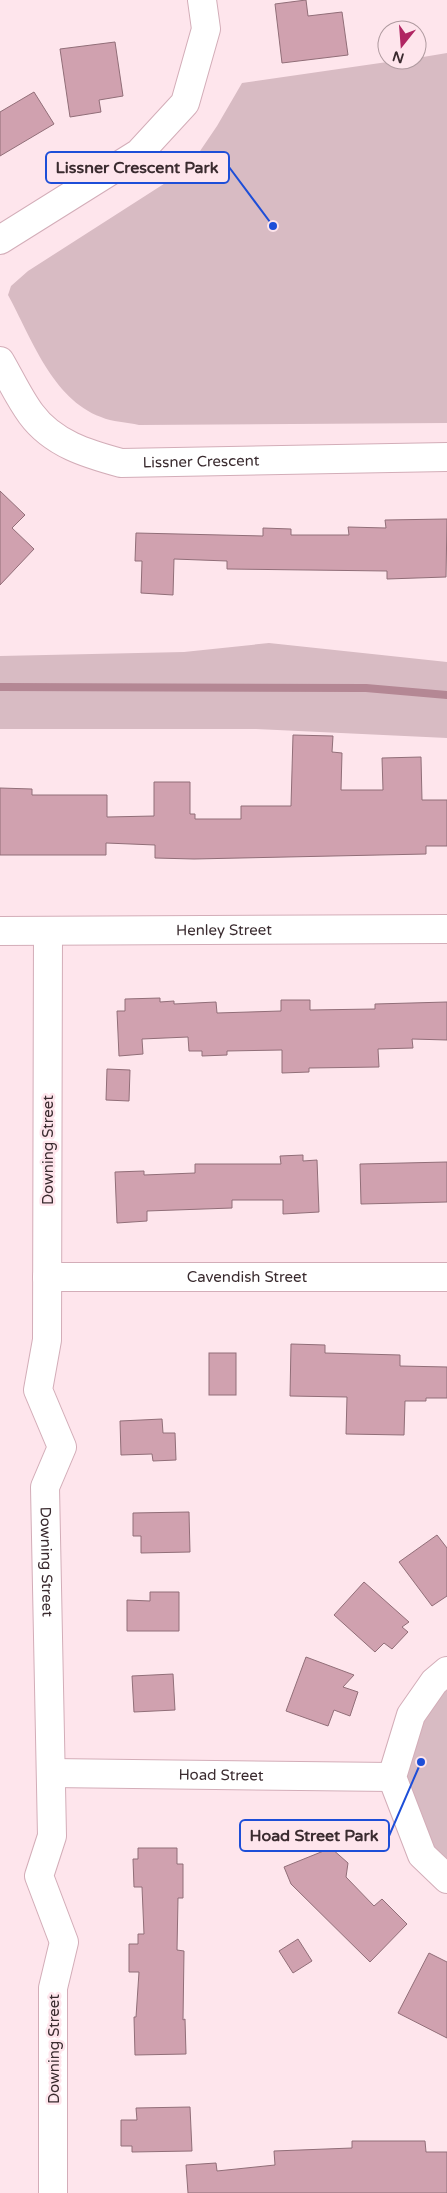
<svg xmlns="http://www.w3.org/2000/svg" width="447" height="2193" font-family="'Varela Round',sans-serif">
	<style>
		.green { fill: #d8bbc3 }
		.lines { fill: none; stroke-linecap: round; stroke-linejoin: round }
		.stream { stroke: #b48794; stroke-width: 8 }
		.building { fill: #d0a1af; stroke: #916e78 }
		.minor-casing { stroke: #d3adb8; stroke-width: 30 }
		.minor { stroke: #fff; stroke-width: 28 }
		.labels { text-anchor: middle; dominant-baseline: central; stroke-width: 5; stroke-linejoin: round; paint-order: stroke }
		.street-label { font-size: 15px; fill: #3a2b2f; stroke: #fee5ec }
		.leader { fill: none; stroke: #1d4ed8; stroke-width: 2 }
		.callout-dot { fill: #1d4ed8; stroke: #fee5ec; stroke-width: 2 }
		.callout { fill: #fee5ec; stroke: #1d4ed8; stroke-width: 2 }
		.callout-label { font-size: 16px; text-anchor: middle; font-weight: bold; fill: #3a2b2f }
	</style>
	<rect width="100%" height="100%" fill="#fee5ec"/>
	<g class="green">
		<path d="M 447,53 L 447,423 L 139,425 C 127,422 112,422 101,417 C 52,399 31,337 8,295 L 11,286 L 28,271 L 170,180 L 198,154 L 217,126 L 242,83 L 401,60 L 417,60 L 417,58 Z"/>
		<path d="M 269,643 L 447,662 L 447,738 L 256,729 L 0,729 L 0,656 L 184,652 Z"/>
		<path d="M 447,1671 L 447,1879 L 422,1855 L 400,1746 Z"/>
	</g>
	<g class="lines">
		<path class="stream" d="M 0,687 L 366,688 L 447,695"/>
	</g>
	<g class="building">
		<path d="M 306,0 L 308,16 L 342,12 L 348,55 L 282,63 L 275,4 Z"/>
		<path d="M 115,42 L 123,96 L 99,100 L 101,112 L 70,117 L 60,49 Z"/>
		<path d="M 34,92 L 54,124 L 0,156 L 0,112 Z"/>
		<path d="M 0,491 L 25,515 L 12,528 L 34,549 L 0,585 Z"/>
		<path d="M 447,519 L 446,577 L 387,579 L 387,571 L 227,569 L 227,561 L 174,559 L 173,595 L 141,593 L 142,561 L 135,561 L 136,533 L 263,536 L 263,528 L 291,529 L 291,535 L 349,535 L 348,527 L 386,528 L 385,520 Z"/>
		<path d="M 293,735 L 333,736 L 332,752 L 342,753 L 341,790 L 383,790 L 382,758 L 421,757 L 422,800 L 447,800 L 447,846 L 426,846 L 426,854 L 194,859 L 155,858 L 155,845 L 106,843 L 106,855 L 0,855 L 0,788 L 32,789 L 32,795 L 107,795 L 107,817 L 154,816 L 154,782 L 190,782 L 190,814 L 195,814 L 195,819 L 241,819 L 241,806 L 291,806 Z"/>
		<path d="M 160,998 L 160,1002 L 174,1001 L 174,1004 L 216,1002 L 217,1013 L 281,1011 L 281,1000 L 310,1000 L 310,1010 L 375,1009 L 375,1004 L 447,1002 L 447,1040 L 412,1039 L 413,1048 L 378,1049 L 379,1067 L 309,1068 L 309,1072 L 282,1073 L 282,1050 L 227,1051 L 227,1055 L 202,1056 L 202,1051 L 189,1051 L 188,1037 L 142,1039 L 143,1054 L 119,1056 L 117,1011 L 125,1011 L 125,999 Z"/>
		<path d="M 107,1069 L 130,1070 L 129,1101 L 106,1100 Z"/>
		<path d="M 303,1155 L 303,1161 L 317,1160 L 319,1212 L 283,1214 L 283,1200 L 232,1200 L 232,1208 L 147,1211 L 147,1221 L 117,1223 L 115,1172 L 144,1171 L 144,1175 L 195,1173 L 195,1164 L 281,1164 L 280,1156 Z"/>
		<path d="M 447,1162 L 447,1202 L 361,1204 L 360,1164 Z"/>
		<path d="M 291,1344 L 325,1345 L 325,1353 L 400,1355 L 400,1366 L 447,1367 L 447,1398 L 426,1398 L 426,1401 L 405,1401 L 404,1435 L 346,1434 L 347,1397 L 290,1396 Z"/>
		<rect x="209" y="1353" width="27" height="42"/>
		<path d="M 162,1419 L 163,1433 L 175,1433 L 176,1460 L 153,1461 L 152,1454 L 121,1455 L 120,1421 Z"/>
		<path d="M 189,1512 L 190,1552 L 141,1553 L 141,1536 L 133,1536 L 133,1513 Z"/>
		<path d="M 437,1535 L 447,1548 L 447,1596 L 432,1606 L 399,1562 Z"/>
		<path d="M 364,1582 L 409,1622 L 402,1627 L 408,1632 L 392,1649 L 384,1643 L 375,1652 L 334,1615 Z"/>
		<path d="M 150,1592 L 179,1592 L 179,1631 L 127,1631 L 127,1600 L 150,1601 Z"/>
		<path d="M 306,1657 L 354,1675 L 343,1687 L 358,1692 L 350,1716 L 334,1710 L 328,1726 L 286,1711 Z"/>
		<path d="M 173,1674 L 175,1710 L 134,1712 L 132,1676 Z"/>
		<path d="M 138,1848 L 177,1848 L 177,1864 L 183,1864 L 183,1898 L 178,1898 L 177,1950 L 184,1951 L 183,2020 L 185,2019 L 186,2054 L 135,2055 L 134,2017 L 136,2017 L 139,1972 L 129,1972 L 129,1944 L 138,1944 L 138,1934 L 144,1934 L 142,1887 L 134,1887 L 133,1859 L 138,1859 Z"/>
		<path d="M 331,1848 L 348,1863 L 346,1877 L 374,1906 L 382,1899 L 407,1924 L 370,1962 L 291,1884 L 284,1867 Z"/>
		<path d="M 298,1939 L 312,1961 L 293,1973 L 279,1951 Z"/>
		<path d="M 429,1953 L 447,1962 L 447,2038 L 398,2013 Z"/>
		<path d="M 190,2107 L 192,2151 L 132,2152 L 132,2146 L 121,2146 L 121,2120 L 137,2120 L 136,2108 Z"/>
		<path d="M 352,2141 L 425,2141 L 426,2152 L 447,2152 L 447,2193 L 188,2193 L 186,2165 L 216,2163 L 217,2171 L 275,2165 L 274,2151 L 352,2148 Z"/>
	</g>
	<g class="lines">
		<g class="minor-casing">
			<g id="minor">
				<path d="M 0,240 L 139,153 L 185,103 L 206,29 L 202,0"/>
				<path id="s1" d="M 0,361 C 10,378 19,398 31,414 C 53,444 88,454 121,463 L 447,457"/>
				<path id="s2" d="M 0,931 L 447,929"/>
				<path id="s3" d="M 48,931 L 47,1340 L 38,1390 L 62,1447 L 45,1487 L 52,1836 L 39,1876 L 64,1942 L 53,1988 L 53,2193"/>
				<path id="s4" d="M 47,1277 L 447,1277"/>
				<path d="M 447,1671 L 434,1682 L 411,1715 L 392,1777 L 422,1855 L 447,1879"/>
				<path id="s5" d="M 51,1773 L 392,1777"/>
			</g>
		</g>
		<use href="#minor" class="minor"/>
	</g>
	<g class="labels">
		<g class="street-label">
			<text stroke="none"><textPath href="#s1" startOffset="246">Lissner Crescent</textPath></text>
			<text stroke="none"><textPath href="#s2" startOffset="224">Henley Street</textPath></text>
			<text transform="translate(48 1150) rotate(-90)">Downing Street</text>
			<text stroke="none"><textPath href="#s4" startOffset="200">Cavendish Street</textPath></text>
			<text stroke="none"><textPath href="#s3" startOffset="640">Downing Street</textPath></text>
			<text stroke="none"><textPath href="#s5" startOffset="170">Hoad Street</textPath></text>
			<text transform="translate(54 2049) rotate(-90)">Downing Street</text>
		</g>
	</g>
	<path class="leader" d="M273 226L229 167M421 1762L389 1836"/>
	<g class="callout-dot">
		<circle cx="273" cy="226" r="5"/>
		<circle cx="421" cy="1762" r="5"/>
	</g>
	<g class="callout">
		<rect x="46" y="152" width="183" height="31" rx="5"/>
		<rect x="240" y="1820" width="149" height="31" rx="5"/>
	</g>
	<g class="callout-label">
		<text x="137" y="173">Lissner Crescent Park</text>
		<text x="314" y="1841">Hoad Street Park</text>
	</g>
	<g transform="translate(402 45) rotate(197)"><circle r="24" fill="#fee5ec" stroke="#b09ba0"/>
	<path d="M0-4L9 19L0 12L-9 19Z" fill="#b02562"/>
	<text y="-8" font-size="14" font-weight="bold" text-anchor="middle" fill="#3a2b2f">N</text>
	</g>
</svg>
